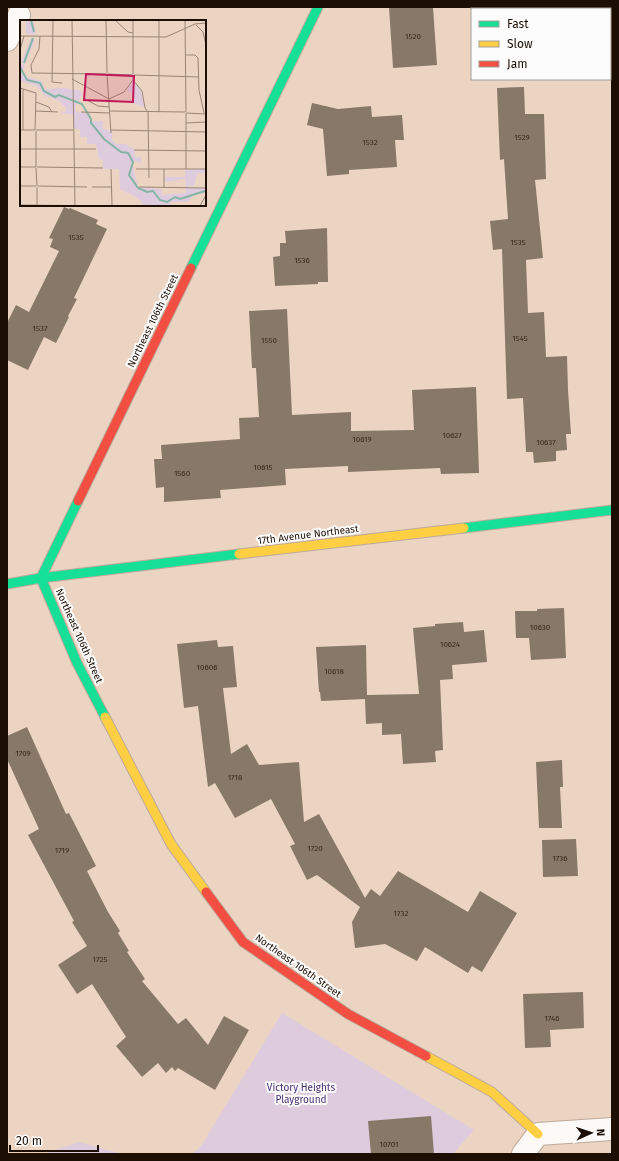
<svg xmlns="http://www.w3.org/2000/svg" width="619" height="1161" font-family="'Fira Sans',sans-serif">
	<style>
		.green { fill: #decbde }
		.building { fill: #877867 }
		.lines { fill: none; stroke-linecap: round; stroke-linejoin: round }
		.street-casing { stroke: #bca99b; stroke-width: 24 }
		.fast-casing { stroke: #bca99b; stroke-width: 11 }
		.slow-casing { stroke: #bca99b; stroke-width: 11 }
		.jam-casing { stroke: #bca99b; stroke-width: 11 }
		.street { stroke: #fcf9f6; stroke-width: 22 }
		.fast { stroke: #16e098; stroke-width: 9 }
		.slow { stroke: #ffcf43; stroke-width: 9 }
		.jam { stroke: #f24e42; stroke-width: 9 }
		.labels { text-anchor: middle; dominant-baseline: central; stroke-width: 4; stroke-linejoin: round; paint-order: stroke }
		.number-label { font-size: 8px; fill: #38281c }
		.street-label { font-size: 10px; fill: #1d0e03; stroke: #fcfcfc }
		.park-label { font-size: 10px; fill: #462c71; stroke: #fcfcfc }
		.inset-river { fill: none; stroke: #84b5a4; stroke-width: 2 }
		.inset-road { fill: none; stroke: #998576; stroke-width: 1 }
		.view { fill: #c2185b; fill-opacity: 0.15; stroke: #c2185b; stroke-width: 2 }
		.inset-edge { fill: none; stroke: #1d0e03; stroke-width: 2 }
	</style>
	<rect width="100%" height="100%" fill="#ecd4c2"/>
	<g class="green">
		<path d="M 282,1013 L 474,1130 L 453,1154 L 192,1154 L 201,1146 Z"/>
		<path d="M 79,1142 L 122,1154 L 44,1154 Z"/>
	</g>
	<g class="building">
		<path d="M 389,7 L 433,7 L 437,65 L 393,68 Z"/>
		<path d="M 524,87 L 525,114 L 544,114 L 546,179 L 535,180 L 543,258 L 526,260 L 528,313 L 544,312 L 546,357 L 567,356 L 568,390 L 571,434 L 566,434 L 567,450 L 556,451 L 556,461 L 534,463 L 533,452 L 526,452 L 523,398 L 507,399 L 502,249 L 493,250 L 490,221 L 508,219 L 504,159 L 500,160 L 497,88 Z"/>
		<path d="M 312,103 L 338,109 L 371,106 L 372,117 L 402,115 L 404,140 L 395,140 L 397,167 L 349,170 L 349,174 L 327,176 L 323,129 L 307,125 Z"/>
		<path d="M 64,207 L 69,209 L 70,208 L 98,220 L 96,224 L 107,229 L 74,298 L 77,299 L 68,316 L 69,317 L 56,343 L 44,337 L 28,370 L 7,360 L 7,323 L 16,305 L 29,312 L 59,251 L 50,247 L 53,239 L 49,238 Z"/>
		<path d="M 327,228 L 328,282 L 318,282 L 318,284 L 275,286 L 273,257 L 280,256 L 280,243 L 286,243 L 285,231 Z"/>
		<path d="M 287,309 L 292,415 L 351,412 L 351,431 L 414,430 L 412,390 L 476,387 L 479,473 L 441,474 L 440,468 L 348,472 L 348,466 L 285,469 L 286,485 L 220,490 L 221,498 L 164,502 L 164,487 L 156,488 L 154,459 L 162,459 L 161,445 L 240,439 L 239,418 L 259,417 L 256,368 L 252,368 L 249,311 Z"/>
		<path d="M 564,608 L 566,658 L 531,660 L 529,638 L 516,638 L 515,611 L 537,611 L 537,609 Z"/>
		<path d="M 463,622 L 464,632 L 484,630 L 487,662 L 452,665 L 453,679 L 440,680 L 443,750 L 435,751 L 436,762 L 403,764 L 401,734 L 382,735 L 382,723 L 366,724 L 365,699 L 321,701 L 320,692 L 319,692 L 316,647 L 366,645 L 367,695 L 419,694 L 413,628 L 435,626 L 435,624 Z"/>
		<path d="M 217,640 L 218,647 L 233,646 L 237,687 L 223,688 L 231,754 L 247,744 L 259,765 L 299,762 L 304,822 L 319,814 L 365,898 L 371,889 L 380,896 L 398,871 L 468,912 L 480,891 L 517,913 L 482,972 L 472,966 L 468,973 L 425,947 L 417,961 L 385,944 L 355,948 L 352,922 L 360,907 L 317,875 L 307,880 L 290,846 L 295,844 L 271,799 L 235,818 L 215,783 L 208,787 L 198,706 L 184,708 L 177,644 Z"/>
		<path d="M 27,727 L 66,814 L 69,813 L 96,866 L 87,871 L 108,912 L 120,931 L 118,933 L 129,951 L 127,952 L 145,979 L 142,981 L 178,1024 L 186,1018 L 208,1045 L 224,1016 L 249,1030 L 215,1090 L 178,1068 L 175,1071 L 172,1067 L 166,1073 L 158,1063 L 142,1077 L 116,1046 L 126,1037 L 92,984 L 77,994 L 58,965 L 87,946 L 72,922 L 74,921 L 28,835 L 39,829 L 7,759 L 7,736 Z"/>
		<path d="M 562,760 L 563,787 L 560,787 L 562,828 L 539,828 L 536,762 Z"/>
		<path d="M 576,839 L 578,876 L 543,877 L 542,840 Z"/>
		<path d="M 583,992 L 584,1028 L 550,1030 L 551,1047 L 525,1048 L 523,994 Z"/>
		<path d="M 431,1116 L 434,1154 L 371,1154 L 368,1121 Z"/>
	</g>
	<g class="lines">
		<g class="street-casing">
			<g id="street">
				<path d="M 7,40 L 19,15"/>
				<path d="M 523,1154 L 538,1134 L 612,1129"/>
			</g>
		</g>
		<g class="fast-casing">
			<g id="fast">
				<path d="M 191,268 L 318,7"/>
				<path d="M 78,501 L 41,578 L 77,663 L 105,717"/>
				<path d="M 464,528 L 612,510"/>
				<path d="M 7,584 L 41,578 L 239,554"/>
			</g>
		</g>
		<g class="slow-casing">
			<g id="slow">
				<path d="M 239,554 L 464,528"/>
				<path d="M 105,717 L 171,844 L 206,892"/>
				<path d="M 426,1056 L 492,1092 L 538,1134"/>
			</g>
		</g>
		<g class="jam-casing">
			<g id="jam">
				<path d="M 78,501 L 191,268"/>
				<path d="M 206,892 L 243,942 L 348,1014 L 426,1056"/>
			</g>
		</g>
		<use href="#street" class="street"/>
		<use href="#fast" class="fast"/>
		<use href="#slow" class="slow"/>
		<use href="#jam" class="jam"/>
	</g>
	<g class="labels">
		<g class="number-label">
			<text x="413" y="36">1520</text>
			<text x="522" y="137">1529</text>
			<text x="370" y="142">1532</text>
			<text x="76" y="237">1535</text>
			<text x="518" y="242">1535</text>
			<text x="302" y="260">1536</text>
			<text x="40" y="328">1537</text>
			<text x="520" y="338">1545</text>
			<text x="269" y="340">1550</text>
			<text x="452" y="435">10627</text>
			<text x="362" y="439">10619</text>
			<text x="546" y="442">10637</text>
			<text x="263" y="467">10615</text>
			<text x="182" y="473">1560</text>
			<text x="540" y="627">10630</text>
			<text x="450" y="644">10624</text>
			<text x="207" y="667">10606</text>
			<text x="334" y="671">10618</text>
			<text x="23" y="753">1709</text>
			<text x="235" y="777">1718</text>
			<text x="315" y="848">1720</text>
			<text x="62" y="850">1719</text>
			<text x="560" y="858">1736</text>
			<text x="401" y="913">1732</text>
			<text x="100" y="959">1725</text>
			<text x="552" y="1018">1746</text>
			<text x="389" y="1144">10701</text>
		</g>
		<g class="street-label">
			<text transform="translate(153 321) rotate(-64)">Northeast 106th Street</text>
			<text transform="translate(308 535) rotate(-7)">17th Avenue Northeast</text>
			<text transform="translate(79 636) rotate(66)">Northeast 106th Street</text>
			<text transform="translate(298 966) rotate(35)">Northeast 106th Street</text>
		</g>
		<g class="park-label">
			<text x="301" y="1088">Victory Heights<tspan x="301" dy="12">Playground</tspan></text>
		</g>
	</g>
	<g transform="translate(20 20)">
		<rect width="186" height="186" fill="#ecd4c2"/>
		<path d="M 6,0 L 13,0 L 16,14 L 6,14 ZM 11,18 L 15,18 L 13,25 L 5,44 L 1,43 ZM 0,44 L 5,45 L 3,51 L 7,57 L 22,61 L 25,69 L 43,68 L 58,70 L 63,73 L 55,87 L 56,92 L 68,93 L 72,101 L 83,101 L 83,109 L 92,111 L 92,120 L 96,124 L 106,124 L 115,130 L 115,137 L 121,137 L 121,143 L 114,141 L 113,147 L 118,167 L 141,169 L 142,175 L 166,173 L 166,168 L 185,168 L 185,173 L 173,175 L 168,182 L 151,182 L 151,186 L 123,185 L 119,179 L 100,169 L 99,149 L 83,149 L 83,140 L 79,139 L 76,124 L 67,124 L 67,117 L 60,117 L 60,109 L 54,109 L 54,95 L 40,93 L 46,91 L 45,87 L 38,80 L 25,76 L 17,66 L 1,61 ZM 113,62 L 121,69 L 124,87 L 113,83 L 114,75 L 107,70 ZM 186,149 L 186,153 L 177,154 L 174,166 L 166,167 L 165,159 L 145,162 L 145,157 L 165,157 L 165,150 Z" fill="#decbde"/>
		<path class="inset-river" d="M 11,0 L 14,12M 4,43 L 13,18M 0,47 L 7,60 L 20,63 L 24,71 L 35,77 L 39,75 L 62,84 L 71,99 L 71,103 L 84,119 L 101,132 L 108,133 L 113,142 L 109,155 L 118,168 L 127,172 L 133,171 L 140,180 L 147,182 L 155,177 L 160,179 L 185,171"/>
		<path class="inset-road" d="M 33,0 L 32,62 L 42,63M 52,0 L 55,186M 86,0 L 87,53M 95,0 L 108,12 L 113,13M 113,0 L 113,54M 139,0 L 139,92M 165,0 L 166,92M 176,5 L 183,12 L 186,25M 0,16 L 146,17 L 175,4 L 186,3M 20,16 L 19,29 L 11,45 L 12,53 L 86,54M 0,30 L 4,16M 165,35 L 175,35 L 178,38 L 179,70 L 184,93M 88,54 L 112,55M 87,55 L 91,113M 114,55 L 179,57M 113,56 L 113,60 L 122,71 L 125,88 L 128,92 L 129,158M 52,59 L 89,79 L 104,72 L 113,60M 0,68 L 16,73 L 15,110M 65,79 L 78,86 L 89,87M 16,82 L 29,87 L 32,92M 16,91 L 38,92M 90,91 L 165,92M 61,92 L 90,93M 166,93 L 166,149M 166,93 L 186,94M 166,103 L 186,102M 0,110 L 15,110M 3,110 L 3,69M 16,110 L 53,110M 91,110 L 186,112M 16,111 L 16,147M 0,129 L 76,129M 114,130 L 186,131M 0,147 L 16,147M 17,147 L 83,148M 16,148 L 17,166M 91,149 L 92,185M 116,149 L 186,149M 0,166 L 16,166M 18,166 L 67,167M 17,167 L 17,185M 72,167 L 92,167M 119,167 L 186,168M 144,168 L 144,149M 0,185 L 92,186M 180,186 L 186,175"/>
		<path class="view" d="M 66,54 L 114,56 L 113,82 L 64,80 Z"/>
		<rect width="186" height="186" class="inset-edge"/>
	</g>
	<rect width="619" height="1161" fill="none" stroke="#1d0e03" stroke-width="16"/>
	<rect x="471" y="8" width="140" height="72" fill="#fcfcfc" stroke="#a39d98"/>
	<rect x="479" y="21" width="20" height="6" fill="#16e098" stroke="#a39d98"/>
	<text x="507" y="28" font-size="12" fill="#1d0e03">Fast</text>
	<rect x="479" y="41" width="20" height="6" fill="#ffcf43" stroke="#a39d98"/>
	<text x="507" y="48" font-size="12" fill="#1d0e03">Slow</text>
	<rect x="479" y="61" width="20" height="6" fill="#f24e42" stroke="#a39d98"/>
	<text x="507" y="68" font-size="12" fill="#1d0e03">Jam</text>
	<g transform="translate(591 1133) rotate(87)" stroke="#fcfcfc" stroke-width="3" paint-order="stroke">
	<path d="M0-3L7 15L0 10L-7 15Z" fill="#1d0e03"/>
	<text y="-6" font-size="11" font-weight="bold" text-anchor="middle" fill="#1d0e03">N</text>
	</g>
	<path d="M10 1145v6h88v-6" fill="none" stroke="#1d0e03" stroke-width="2"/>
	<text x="16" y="1145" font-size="12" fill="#1d0e03" stroke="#fcfcfc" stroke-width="3" paint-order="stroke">20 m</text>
</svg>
